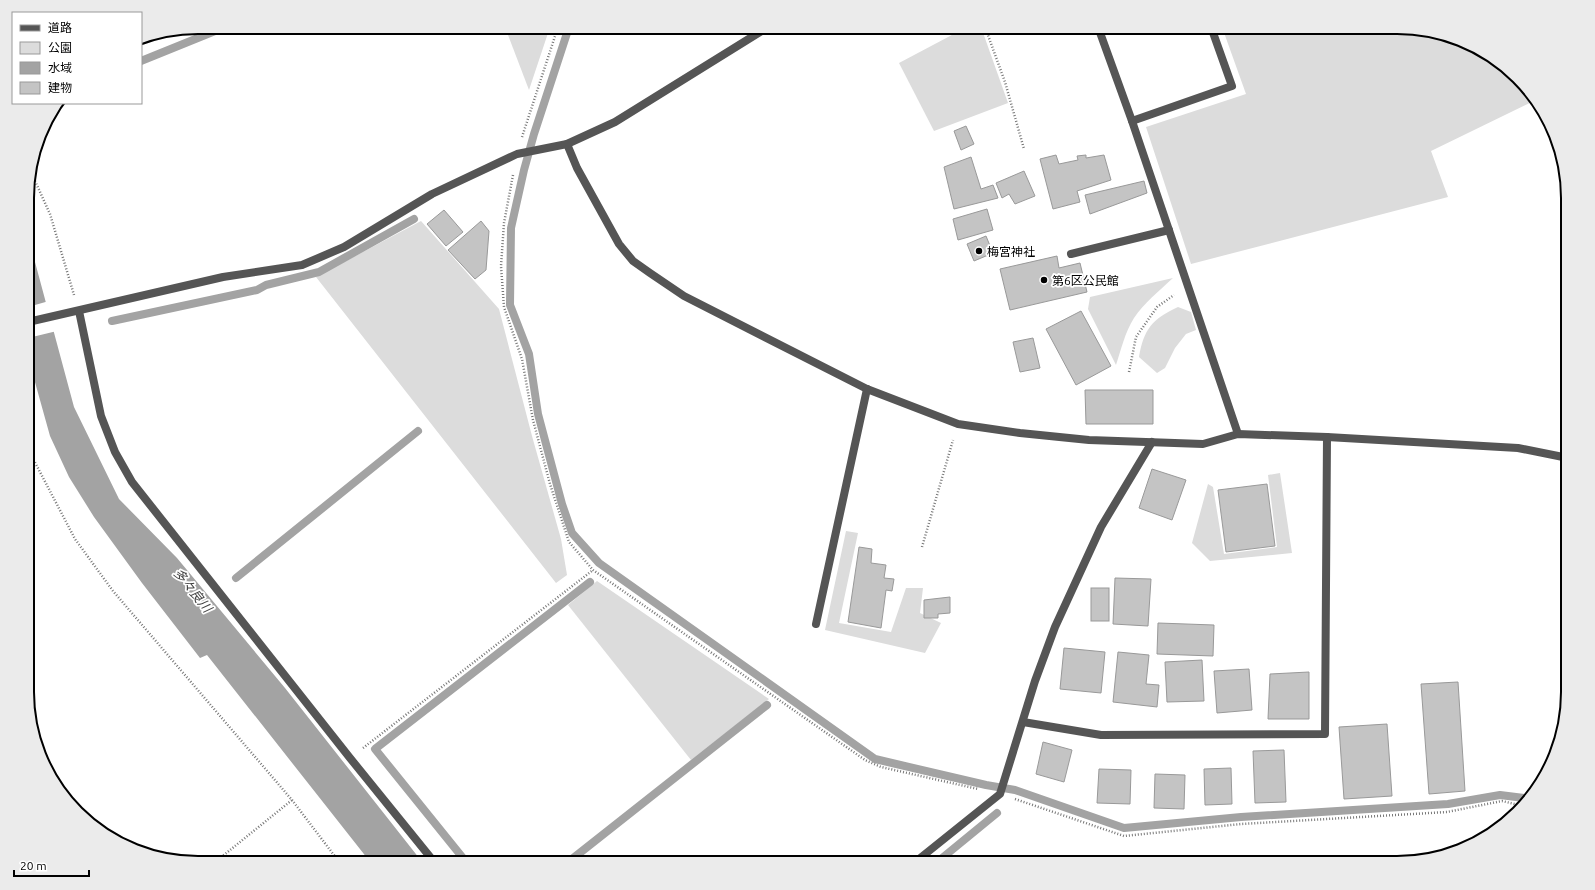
<svg xmlns="http://www.w3.org/2000/svg" width="1595" height="890" font-family="Ubuntu,'Noto Sans JP',sans-serif">
	<style>
		.green { fill: #dcdcdc }
		.water { fill: #a3a3a3 }
		.pier { fill: #fff }
		.lines { fill: none; stroke-linecap: round; stroke-linejoin: round }
		.stream { stroke: #a3a3a3; stroke-width: 8 }
		.building { fill: #c4c4c4; stroke: #999 }
		.path { stroke: #777; stroke-width: 2.5; stroke-dasharray: 1 2; stroke-linecap: butt }
		.service { stroke: #555; stroke-width: 8 }
		.minor { stroke: #555; stroke-width: 8 }
		.poi-dot { fill: #000; stroke: #fff; stroke-width: 1.5 }
		.labels { text-anchor: middle; dominant-baseline: central; stroke-width: 3.5; stroke-linejoin: round; paint-order: stroke }
		.poi-label { font-size: 12px; fill: #000; stroke: #fff; text-anchor: start }
		.water-label { font-size: 13px; font-style: italic; fill: #444; stroke: #fff }
		.rim { fill: none; stroke: #000; stroke-width: 2 }
	</style>
	<rect width="100%" height="100%" fill="#fff"/>
	<g class="green">
		<path d="M 505,27 L 550,27 L 529,90 Z"/>
		<path d="M 967,27 L 981,27 L 1008,103 L 934,131 L 899,63 Z"/>
		<path d="M 1222,27 L 1397,27 L 1441,33 L 1482,50 L 1536,100 L 1431,151 L 1448,197 L 1191,264 L 1146,127 L 1246,94 Z"/>
		<path d="M 421,221 L 499,309 L 532,436 L 561,539 L 567,575 L 556,583 L 316,277 Z"/>
		<path d="M 1173,278 C 1159,291 1144,303 1134,318 C 1125,332 1121,350 1116,365 L 1088,309 L 1090,297 Z"/>
		<path d="M 1178,307 L 1191,312 L 1196,330 L 1186,334 L 1175,348 L 1165,368 L 1157,373 L 1139,357 C 1144,329 1152,319 1178,307 Z"/>
		<path d="M 1280,473 L 1292,553 L 1210,561 L 1192,543 L 1208,484 L 1213,487 L 1224,554 L 1277,547 L 1268,475 Z"/>
		<path d="M 846,531 L 858,533 L 839,623 L 891,632 L 906,588 L 923,588 L 920,613 L 941,623 L 925,653 L 825,630 Z"/>
		<path d="M 597,581 L 769,699 L 691,760 L 568,605 Z"/>
	</g>
	<path class="water" d="M 28,236 L 74,407 L 119,499 L 177,558 L 285,688 L 423,863 L 371,863 L 207,655 L 200,658 L 142,583 L 94,517 L 69,477 L 50,436 L 28,357 Z"/>
	<path class="pier" d="M 49,301 L 57,331 L 28,338 L 28,307 Z"/>
	<g class="lines">
		<g class="stream">
			<path d="M 569,27 L 534,134 L 524,170 L 511,228 L 510,305 L 529,354 L 538,414 L 562,504 L 572,533 L 599,563 L 875,759 L 986,785 L 1015,790 L 1124,828 L 1241,817 L 1448,804 L 1500,795 L 1524,798 L 1528,800"/>
			<path d="M 141,61 L 225,27"/>
			<path d="M 112,321 L 257,290 L 266,285 L 319,272 L 414,219"/>
			<path d="M 236,578 L 418,431"/>
			<path d="M 467,863 L 375,749 L 590,582"/>
			<path d="M 567,863 L 767,705"/>
			<path d="M 936,863 L 997,813"/>
		</g>
	</g>
	<g class="building">
		<path d="M 966,126 L 974,144 L 961,150 L 954,131 Z"/>
		<path d="M 1056,155 L 1059,164 L 1078,160 L 1077,156 L 1086,155 L 1086,158 L 1104,155 L 1111,180 L 1077,191 L 1080,202 L 1053,209 L 1040,159 Z"/>
		<path d="M 971,157 L 981,189 L 993,185 L 998,198 L 954,209 L 944,167 Z"/>
		<path d="M 1024,171 L 1035,196 L 1015,204 L 1009,194 L 1002,198 L 996,183 Z"/>
		<path d="M 1144,181 L 1147,193 L 1090,214 L 1085,195 Z"/>
		<path d="M 987,209 L 993,230 L 958,240 L 953,219 Z"/>
		<path d="M 444,210 L 463,232 L 446,246 L 427,224 Z"/>
		<path d="M 481,221 L 489,231 L 486,270 L 475,279 L 448,250 Z"/>
		<path d="M 986,236 L 993,253 L 974,261 L 967,244 Z"/>
		<path d="M 1057,256 L 1059,268 L 1080,263 L 1087,292 L 1010,310 L 1000,269 Z"/>
		<path d="M 1081,311 L 1111,366 L 1076,385 L 1046,329 Z"/>
		<path d="M 1033,338 L 1040,368 L 1020,372 L 1013,342 Z"/>
		<path d="M 1085,390 L 1153,390 L 1153,424 L 1086,424 Z"/>
		<path d="M 1152,469 L 1186,480 L 1172,520 L 1139,508 Z"/>
		<path d="M 1267,484 L 1275,546 L 1226,552 L 1218,490 Z"/>
		<path d="M 859,547 L 872,549 L 871,563 L 886,565 L 884,578 L 894,579 L 892,591 L 886,590 L 881,628 L 848,622 Z"/>
		<path d="M 1115,578 L 1151,579 L 1148,626 L 1113,624 Z"/>
		<rect x="1091" y="588" width="18" height="33"/>
		<path d="M 950,597 L 950,613 L 938,614 L 938,618 L 924,618 L 924,600 Z"/>
		<path d="M 1158,623 L 1214,625 L 1213,656 L 1157,654 Z"/>
		<path d="M 1064,648 L 1105,652 L 1101,693 L 1060,689 Z"/>
		<path d="M 1118,652 L 1149,655 L 1146,684 L 1159,685 L 1157,707 L 1113,702 Z"/>
		<path d="M 1202,660 L 1204,701 L 1167,702 L 1165,662 Z"/>
		<path d="M 1249,669 L 1252,710 L 1217,713 L 1214,671 Z"/>
		<path d="M 1309,672 L 1309,719 L 1268,719 L 1270,674 Z"/>
		<path d="M 1458,682 L 1465,791 L 1429,794 L 1421,684 Z"/>
		<path d="M 1387,724 L 1392,796 L 1344,799 L 1339,727 Z"/>
		<path d="M 1043,742 L 1072,750 L 1064,782 L 1036,774 Z"/>
		<path d="M 1284,750 L 1286,802 L 1255,803 L 1253,751 Z"/>
		<path d="M 1231,768 L 1232,804 L 1205,805 L 1204,769 Z"/>
		<path d="M 1099,769 L 1131,770 L 1130,804 L 1097,803 Z"/>
		<path d="M 1155,774 L 1185,775 L 1184,809 L 1154,808 Z"/>
	</g>
	<g class="lines">
		<g class="path">
			<path d="M 985,27 L 1005,82 L 1024,149"/>
			<path d="M 522,137 L 558,27"/>
			<path d="M 30,170 L 50,214 L 74,295"/>
			<path d="M 513,175 L 504,223 L 501,266 L 504,307 L 522,359 L 533,420 L 550,484 L 569,542 L 593,570 L 865,760 L 881,767 L 978,789"/>
			<path d="M 1129,372 L 1136,337 L 1157,307 L 1174,295"/>
			<path d="M 28,449 L 75,539 L 113,591 L 292,800 L 340,863"/>
			<path d="M 922,547 L 953,440"/>
			<path d="M 363,748 L 593,570"/>
			<path d="M 1015,799 L 1124,836 L 1241,824 L 1447,812 L 1502,801 L 1523,806"/>
			<path d="M 214,863 L 292,800"/>
		</g>
		<g class="service">
			<path d="M 1132,121 L 1232,86 L 1211,27"/>
			<path d="M 1071,254 L 1169,230"/>
			<path d="M 79,311 L 101,416 L 115,452 L 132,482 L 350,758 L 435,863"/>
			<path d="M 914,863 L 1000,794 L 1035,681 L 1055,627 L 1101,527 L 1152,442"/>
		</g>
		<g class="minor">
			<path d="M 1098,27 L 1132,121 L 1238,434"/>
			<path d="M 567,144 L 577,168 L 619,244 L 633,261 L 650,273 L 684,296 L 867,389 L 958,424 L 1020,433 L 1089,440 L 1203,444 L 1238,434 L 1327,437 L 1518,448 L 1568,458"/>
			<path d="M 28,322 L 223,277 L 302,265 L 344,247 L 432,194 L 517,154 L 567,144 L 615,122 L 768,27"/>
			<path d="M 816,624 L 867,389"/>
			<path d="M 1023,722 L 1101,735 L 1325,734 L 1327,437"/>
		</g>
	</g>
	<g class="poi-dot">
		<circle cx="979" cy="251" r="4"/>
		<circle cx="1044" cy="280" r="4"/>
	</g>
	<g class="labels">
		<g class="poi-label">
			<text x="987" y="251">梅宮神社</text>
			<text x="1052" y="280">第6区公民館</text>
		</g>
		<g class="water-label">
			<text transform="translate(193 590) rotate(51)">多々良川</text>
		</g>
	</g>
	<path d="M0 0H1595V890H0ZM198 34H1397A164 164 0 0 1 1561 198V692A164 164 0 0 1 1397 856H198A164 164 0 0 1 34 692V198A164 164 0 0 1 198 34Z" fill="#ebebeb" fill-rule="evenodd"/>
	<path class="rim" d="M198 34H1397A164 164 0 0 1 1561 198V692A164 164 0 0 1 1397 856H198A164 164 0 0 1 34 692V198A164 164 0 0 1 198 34Z"/>
	<rect x="12" y="12" width="130" height="92" fill="#ffffff" stroke="#999999"/>
	<rect x="20" y="25" width="20" height="6" fill="#555555" stroke="#999999"/>
	<text x="48" y="32" font-size="12" fill="#000000">道路</text>
	<rect x="20" y="42" width="20" height="12" fill="#dcdcdc" stroke="#999999"/>
	<text x="48" y="52" font-size="12" fill="#000000">公園</text>
	<rect x="20" y="62" width="20" height="12" fill="#a3a3a3" stroke="#999999"/>
	<text x="48" y="72" font-size="12" fill="#000000">水域</text>
	<rect x="20" y="82" width="20" height="12" fill="#c4c4c4" stroke="#999999"/>
	<text x="48" y="92" font-size="12" fill="#000000">建物</text>
	<path d="M14 870v6h75v-6" fill="none" stroke="#000000" stroke-width="2"/>
	<text x="20" y="870" font-size="12" fill="#000000" stroke="#ffffff" stroke-width="3" paint-order="stroke">20 m</text>
</svg>
